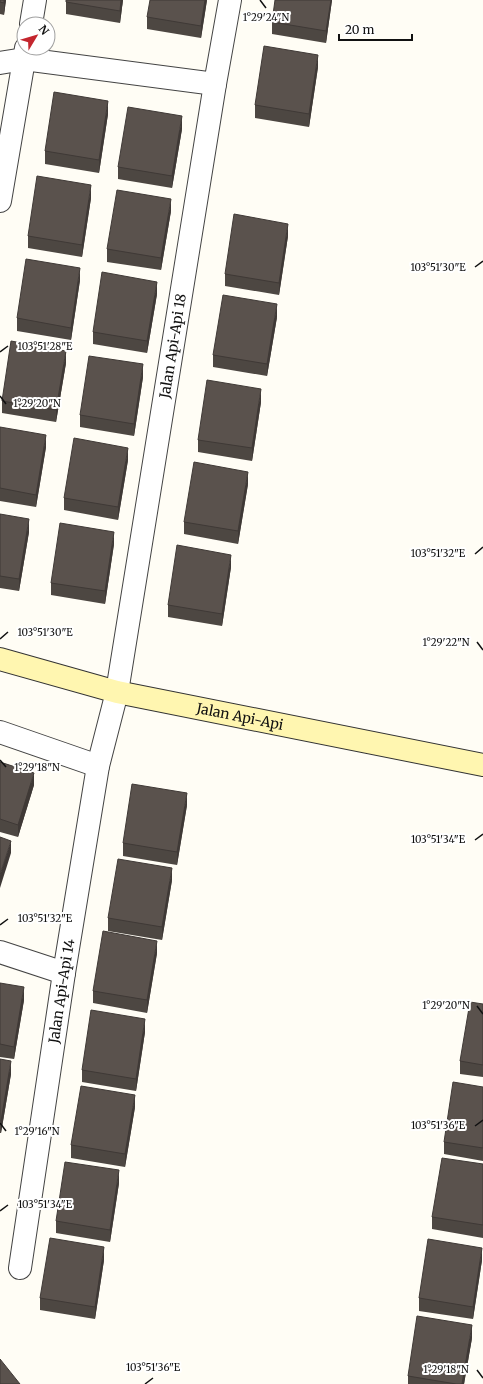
<svg xmlns="http://www.w3.org/2000/svg" width="483" height="1384" font-family="Merriweather,serif">
	<style>
		.lines { fill: none; stroke-linecap: round; stroke-linejoin: round }
		.street-casing { stroke: #444; stroke-width: 24 }
		.secondary-casing { stroke: #333; stroke-width: 24 }
		.street { stroke: #fff; stroke-width: 22 }
		.secondary { stroke: #fff6b0; stroke-width: 22 }
		.wall { fill: #4d4742 }
		.shaded-wall { fill: #3f3936 }
		.building { fill: #5a524d; stroke: #3f3936 }
		.ticks { fill: none; stroke: #111; stroke-width: 1.5 }
		.labels { text-anchor: middle; dominant-baseline: central; stroke-width: 4; stroke-linejoin: round; paint-order: stroke }
		.street-label { font-size: 14px; fill: #111; stroke: #fff }
		.ticks-label { font-size: 10px; text-anchor: middle; fill: #111; stroke: #fff; stroke-width: 4; stroke-linejoin: round; paint-order: stroke }
	</style>
	<rect width="100%" height="100%" fill="#fffdf5"/>
	<g class="lines">
		<g class="street-casing">
			<g id="street">
				<path d="M 31,24 L 35,0"/>
				<path d="M 0,63 L 24,59 L 215,84"/>
				<path d="M 0,201 L 26,48"/>
				<path d="M 0,732 L 98,766"/>
				<path d="M 0,952 L 64,973"/>
				<path id="s1" d="M 20,1268 L 64,973 L 98,766 L 117,692 L 215,84 L 230,0"/>
			</g>
		</g>
		<g class="secondary-casing">
			<g id="secondary">
				<path id="s2" d="M 0,659 L 117,692 L 483,765"/>
			</g>
		</g>
		<use href="#street" class="street"/>
		<use href="#secondary" class="secondary"/>
	</g>
	<g class="wall">
		<path d="M 0,0 L 6,0 L 4,15 L 0,14 Z"/>
		<path d="M 66,0 L 123,0 L 120,23 L 66,14 Z"/>
		<path d="M 207,0 L 201,38 L 147,29 L 147,17 Z"/>
		<path d="M 332,0 L 326,43 L 272,34 L 272,22 Z"/>
		<path d="M 318,67 L 309,127 L 255,118 L 255,105 Z"/>
		<path d="M 108,114 L 99,173 L 45,164 L 45,151 Z"/>
		<path d="M 182,129 L 172,188 L 118,179 L 118,167 Z"/>
		<path d="M 91,198 L 82,257 L 28,248 L 28,236 Z"/>
		<path d="M 171,211 L 161,270 L 107,262 L 107,249 Z"/>
		<path d="M 288,236 L 279,295 L 225,286 L 225,274 Z"/>
		<path d="M 80,280 L 71,340 L 17,331 L 17,318 Z"/>
		<path d="M 157,294 L 147,353 L 93,344 L 93,332 Z"/>
		<path d="M 277,317 L 267,376 L 213,367 L 213,355 Z"/>
		<path d="M 66,363 L 56,422 L 2,413 L 2,401 Z"/>
		<path d="M 143,377 L 134,436 L 80,427 L 80,415 Z"/>
		<path d="M 261,402 L 252,461 L 198,452 L 198,440 Z"/>
		<path d="M 0,427 L 46,447 L 36,507 L 0,501 Z"/>
		<path d="M 128,460 L 118,520 L 64,510 L 64,498 Z"/>
		<path d="M 248,484 L 238,544 L 184,534 L 184,522 Z"/>
		<path d="M 0,514 L 29,532 L 19,591 L 0,588 Z"/>
		<path d="M 114,544 L 105,604 L 51,595 L 51,583 Z"/>
		<path d="M 231,567 L 222,626 L 168,617 L 168,605 Z"/>
		<path d="M 0,762 L 34,785 L 18,837 L 0,832 Z"/>
		<path d="M 187,805 L 177,865 L 123,856 L 123,843 Z"/>
		<path d="M 172,880 L 162,940 L 108,931 L 108,918 Z"/>
		<path d="M 157,953 L 147,1013 L 93,1003 L 93,991 Z"/>
		<path d="M 0,983 L 24,1000 L 14,1059 L 0,1057 Z"/>
		<path d="M 483,1004 L 483,1077 L 460,1074 L 460,1061 Z"/>
		<path d="M 145,1032 L 136,1091 L 82,1082 L 82,1070 Z"/>
		<path d="M 0,1059 L 11,1074 L 1,1133 L 0,1133 Z"/>
		<path d="M 483,1087 L 483,1161 L 444,1154 L 444,1142 Z"/>
		<path d="M 135,1107 L 125,1167 L 71,1158 L 71,1145 Z"/>
		<path d="M 483,1164 L 483,1238 L 432,1229 L 432,1217 Z"/>
		<path d="M 119,1183 L 110,1242 L 56,1233 L 56,1221 Z"/>
		<path d="M 104,1260 L 95,1319 L 40,1310 L 40,1298 Z"/>
		<path d="M 482,1260 L 473,1319 L 419,1311 L 419,1298 Z"/>
		<path d="M 472,1338 L 464,1384 L 408,1384 L 408,1376 Z"/>
	</g>
	<g class="shaded-wall">
		<path d="M 4,0 L 6,0 L 4,15 Z"/>
		<path d="M 121,0 L 123,0 L 120,23 L 120,11 Z"/>
		<path d="M 205,0 L 207,0 L 201,38 L 201,26 Z"/>
		<path d="M 331,0 L 332,0 L 326,43 L 326,31 Z"/>
		<path d="M 318,55 L 318,67 L 309,127 L 309,114 Z"/>
		<path d="M 108,101 L 108,114 L 99,173 L 99,160 Z"/>
		<path d="M 182,116 L 182,129 L 172,188 L 172,176 Z"/>
		<path d="M 91,185 L 91,198 L 82,257 L 82,245 Z"/>
		<path d="M 171,199 L 171,211 L 161,270 L 161,258 Z"/>
		<path d="M 288,224 L 288,236 L 279,295 L 279,283 Z"/>
		<path d="M 80,268 L 80,280 L 71,340 L 71,328 Z"/>
		<path d="M 157,282 L 157,294 L 147,353 L 147,341 Z"/>
		<path d="M 277,304 L 277,317 L 267,376 L 267,364 Z"/>
		<path d="M 66,351 L 66,363 L 56,422 L 56,410 Z"/>
		<path d="M 143,364 L 143,377 L 134,436 L 134,424 Z"/>
		<path d="M 261,389 L 261,402 L 252,461 L 252,448 Z"/>
		<path d="M 46,435 L 46,447 L 36,507 L 36,495 Z"/>
		<path d="M 128,448 L 128,460 L 118,520 L 118,507 Z"/>
		<path d="M 248,472 L 248,484 L 238,544 L 238,531 Z"/>
		<path d="M 29,519 L 29,532 L 19,591 L 19,579 Z"/>
		<path d="M 114,532 L 114,544 L 105,604 L 105,591 Z"/>
		<path d="M 231,555 L 231,567 L 222,626 L 222,614 Z"/>
		<path d="M 34,773 L 34,785 L 18,837 L 18,825 Z"/>
		<path d="M 187,793 L 187,805 L 177,865 L 177,852 Z"/>
		<path d="M 11,841 L 11,853 L 0,888 L 0,875 Z"/>
		<path d="M 172,868 L 172,880 L 162,940 L 162,927 Z"/>
		<path d="M 157,941 L 157,953 L 147,1013 L 147,1000 Z"/>
		<path d="M 24,987 L 24,1000 L 14,1059 L 14,1047 Z"/>
		<path d="M 145,1019 L 145,1032 L 136,1091 L 136,1079 Z"/>
		<path d="M 11,1061 L 11,1074 L 1,1133 L 1,1121 Z"/>
		<path d="M 135,1095 L 135,1107 L 125,1167 L 125,1154 Z"/>
		<path d="M 119,1170 L 119,1183 L 110,1242 L 110,1230 Z"/>
		<path d="M 104,1247 L 104,1260 L 95,1319 L 95,1307 Z"/>
		<path d="M 482,1248 L 482,1260 L 473,1319 L 473,1307 Z"/>
		<path d="M 472,1325 L 472,1338 L 464,1384 L 462,1384 Z"/>
	</g>
	<g class="building">
		<path d="M 0,0 L 4,0 L 4,3 L 0,2 Z"/>
		<path d="M 66,0 L 121,0 L 120,11 L 66,2 Z"/>
		<path d="M 150,0 L 205,0 L 201,26 L 147,17 Z"/>
		<path d="M 275,0 L 331,0 L 326,31 L 272,22 Z"/>
		<path d="M 264,46 L 318,55 L 309,114 L 255,105 Z"/>
		<path d="M 54,92 L 108,101 L 99,160 L 45,151 Z"/>
		<path d="M 128,107 L 182,116 L 172,176 L 118,167 Z"/>
		<path d="M 37,176 L 91,185 L 82,245 L 28,236 Z"/>
		<path d="M 117,190 L 171,199 L 161,258 L 107,249 Z"/>
		<path d="M 234,214 L 288,224 L 279,283 L 225,274 Z"/>
		<path d="M 26,259 L 80,268 L 71,328 L 17,318 Z"/>
		<path d="M 102,272 L 157,282 L 147,341 L 93,332 Z"/>
		<path d="M 223,295 L 277,304 L 267,364 L 213,355 Z"/>
		<path d="M 11,341 L 66,351 L 56,410 L 2,401 Z"/>
		<path d="M 89,356 L 143,364 L 134,424 L 80,415 Z"/>
		<path d="M 207,380 L 261,389 L 252,448 L 198,440 Z"/>
		<path d="M 0,427 L 46,435 L 36,495 L 0,488 Z"/>
		<path d="M 74,438 L 128,448 L 118,507 L 64,498 Z"/>
		<path d="M 194,462 L 248,472 L 238,531 L 184,522 Z"/>
		<path d="M 0,514 L 29,519 L 19,579 L 0,576 Z"/>
		<path d="M 60,523 L 114,532 L 105,591 L 51,583 Z"/>
		<path d="M 177,545 L 231,555 L 222,614 L 168,605 Z"/>
		<path d="M 0,762 L 34,773 L 18,825 L 0,819 Z"/>
		<path d="M 132,784 L 187,793 L 177,852 L 123,843 Z"/>
		<path d="M 0,837 L 11,841 L 0,875 Z"/>
		<path d="M 118,859 L 172,868 L 162,927 L 108,918 Z"/>
		<path d="M 103,931 L 157,941 L 147,1000 L 93,991 Z"/>
		<path d="M 0,983 L 24,987 L 14,1047 L 0,1044 Z"/>
		<path d="M 470,1002 L 483,1004 L 483,1065 L 460,1061 Z"/>
		<path d="M 91,1010 L 145,1019 L 136,1079 L 82,1070 Z"/>
		<path d="M 0,1059 L 11,1061 L 1,1121 L 0,1121 Z"/>
		<path d="M 453,1082 L 483,1087 L 483,1148 L 444,1142 Z"/>
		<path d="M 81,1086 L 135,1095 L 125,1154 L 71,1145 Z"/>
		<path d="M 442,1158 L 483,1164 L 483,1225 L 432,1217 Z"/>
		<path d="M 65,1162 L 119,1170 L 110,1230 L 56,1221 Z"/>
		<path d="M 50,1238 L 104,1247 L 95,1307 L 40,1298 Z"/>
		<path d="M 428,1239 L 482,1248 L 473,1307 L 419,1298 Z"/>
		<path d="M 417,1316 L 472,1325 L 462,1384 L 456,1384 L 408,1376 Z"/>
		<path d="M 0,1359 L 20,1384 L 0,1384 Z"/>
	</g>
	<path class="ticks" d="M 260,0 L 266,8M 475,267 L 483,261M 0,352 L 8,346M 0,396 L 6,404M 475,554 L 483,547M 0,639 L 8,632M 477,642 L 483,650M 0,760 L 6,767M 475,840 L 483,834M 0,925 L 8,919M 477,1006 L 483,1014M 0,1123 L 6,1131M 475,1126 L 483,1120M 0,1211 L 8,1205M 477,1370 L 483,1378M 145,1384 L 153,1378"/>
	<g class="labels">
		<g class="street-label">
			<text stroke="none"><textPath href="#s1" startOffset="935">Jalan Api-Api 18</textPath></text>
			<text stroke="none"><textPath href="#s2" startOffset="247">Jalan Api-Api</textPath></text>
			<text stroke="none"><textPath href="#s1" startOffset="280">Jalan Api-Api 14</textPath></text>
		</g>
	</g>
	<g class="ticks-label">
		<text x="266" y="21">1°29'24"N</text>
		<text x="438" y="271">103°51'30"E</text>
		<text x="45" y="350">103°51'28"E</text>
		<text x="37" y="407">1°29'20"N</text>
		<text x="438" y="557">103°51'32"E</text>
		<text x="45" y="636">103°51'30"E</text>
		<text x="446" y="646">1°29'22"N</text>
		<text x="37" y="771">1°29'18"N</text>
		<text x="438" y="843">103°51'34"E</text>
		<text x="45" y="922">103°51'32"E</text>
		<text x="446" y="1009">1°29'20"N</text>
		<text x="438" y="1129">103°51'36"E</text>
		<text x="37" y="1135">1°29'16"N</text>
		<text x="45" y="1208">103°51'34"E</text>
		<text x="153" y="1371">103°51'36"E</text>
		<text x="446" y="1373">1°29'18"N</text>
	</g>
	<g transform="translate(36 36) rotate(52)"><circle r="19" fill="#ffffff" stroke="#a0a0a0"/>
	<path d="M0-3L7 15L0 10L-7 15Z" fill="#c4262e"/>
	<text y="-6" font-size="11" font-weight="bold" text-anchor="middle" fill="#111111">N</text>
	</g>
	<path d="M339 34v6h73v-6" fill="none" stroke="#111111" stroke-width="2"/>
	<text x="345" y="34" font-size="12" fill="#111111" stroke="#ffffff" stroke-width="3" paint-order="stroke">20 m</text>
</svg>
